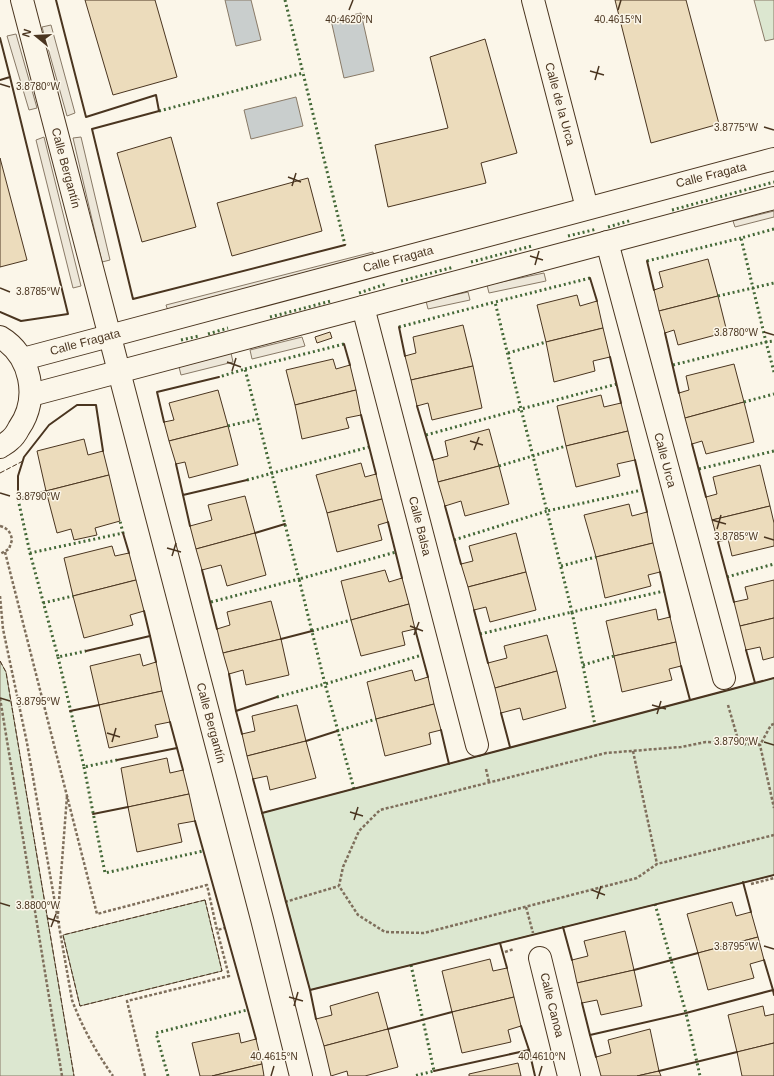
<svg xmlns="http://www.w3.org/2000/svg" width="774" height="1076" font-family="Helvetica,sans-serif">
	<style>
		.green { fill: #dce7d0; stroke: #887966 }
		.parking { fill: #ede7d9; stroke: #887966 }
		.water { fill: #c9cecd; stroke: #887966 }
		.building { fill: #ecdcbc; stroke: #4a3520 }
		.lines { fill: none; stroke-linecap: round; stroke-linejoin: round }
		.street-casing { stroke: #4a3520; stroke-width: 24 }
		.path { stroke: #7f6f5c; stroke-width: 2.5; stroke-dasharray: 3 2; stroke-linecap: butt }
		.street { stroke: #fbf6e9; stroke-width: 22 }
		.hedge { stroke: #436837; stroke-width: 3; stroke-dasharray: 2 3; stroke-linecap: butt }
		.fence { stroke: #4a3520; stroke-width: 1; stroke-dasharray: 5 2; stroke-linecap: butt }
		.wall { stroke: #4a3520; stroke-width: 2 }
		.ticks { fill: none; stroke: #4a3520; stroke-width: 1.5 }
		.labels { text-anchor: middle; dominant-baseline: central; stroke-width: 3; stroke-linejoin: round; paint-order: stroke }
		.street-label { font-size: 12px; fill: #4a3520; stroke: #fbf6e9 }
		.ticks-label { font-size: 10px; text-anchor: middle; fill: #4a3520; stroke: #fbf6e9; stroke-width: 3; stroke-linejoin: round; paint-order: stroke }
	</style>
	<rect width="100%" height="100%" fill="#fbf6e9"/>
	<g class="green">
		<path d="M 754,0 L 774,0 L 774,39 L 765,41 Z"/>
		<path d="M 0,661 L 6,672 L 74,1076 L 0,1076 Z"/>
		<path d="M 774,678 L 774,875 L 310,990 L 262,813 Z"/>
		<path d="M 205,900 L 222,971 L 80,1006 L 63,935 Z"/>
	</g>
	<g class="parking">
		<path d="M 51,25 L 75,113 L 67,116 L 42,27 Z"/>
		<path d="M 16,34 L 37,108 L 29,110 L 7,36 Z"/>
		<path d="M 44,137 L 81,286 L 73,288 L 36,140 Z"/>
		<path d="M 81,137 L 110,260 L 102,262 L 73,138 Z"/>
		<path d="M 774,211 L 774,217 L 735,227 L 733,221 Z"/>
		<path d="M 373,252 L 375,261 L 169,314 L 166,305 Z"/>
		<path d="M 544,273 L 546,281 L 489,293 L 487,285 Z"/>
		<path d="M 468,292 L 470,300 L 428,309 L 426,301 Z"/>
		<path d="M 302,337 L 305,346 L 252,359 L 250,350 Z"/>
		<path d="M 231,353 L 233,362 L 181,375 L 179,367 Z"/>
	</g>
	<g class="water">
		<path d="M 225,0 L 251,0 L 261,40 L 236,46 Z"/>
		<path d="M 361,13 L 374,71 L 344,78 L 331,20 Z"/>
		<path d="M 296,97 L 303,126 L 251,139 L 244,110 Z"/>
	</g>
	<g class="building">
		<path d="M 85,0 L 155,0 L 177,77 L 113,95 Z"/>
		<path d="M 615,0 L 686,0 L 719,124 L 651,143 Z"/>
		<path d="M 485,39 L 517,153 L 481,163 L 486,183 L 388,207 L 375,145 L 448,128 L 430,57 Z"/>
		<path d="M 171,137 L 196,227 L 142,242 L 117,153 Z"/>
		<path d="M 0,158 L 27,260 L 0,267 Z"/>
		<path d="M 308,178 L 322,231 L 232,256 L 217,203 Z"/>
		<path d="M 708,259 L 718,296 L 659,311 L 654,290 L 663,287 L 659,272 Z"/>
		<path d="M 577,295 L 580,306 L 597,301 L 603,328 L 546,342 L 537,305 Z"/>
		<path d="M 718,296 L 727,332 L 678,345 L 674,330 L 665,333 L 659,311 Z"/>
		<path d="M 463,325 L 473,366 L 411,380 L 405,356 L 416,353 L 413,337 Z"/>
		<path d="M 603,328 L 610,357 L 593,361 L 595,371 L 554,382 L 546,342 Z"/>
		<path d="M 330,332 L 332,338 L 317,343 L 315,337 Z"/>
		<path d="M 333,359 L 336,369 L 350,365 L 356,390 L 295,405 L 286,370 Z"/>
		<path d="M 734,364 L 744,402 L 685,418 L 679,393 L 689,390 L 686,376 Z"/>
		<path d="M 473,366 L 482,408 L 432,420 L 428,403 L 417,406 L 411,380 Z"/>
		<path d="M 218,390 L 228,426 L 169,441 L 164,422 L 174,420 L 169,403 Z"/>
		<path d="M 356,390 L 361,415 L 346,418 L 349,428 L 302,439 L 295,405 Z"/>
		<path d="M 601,395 L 604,407 L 621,403 L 628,431 L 566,446 L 557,406 Z"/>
		<path d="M 744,402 L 754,442 L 706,454 L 702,441 L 692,444 L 685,418 Z"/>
		<path d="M 228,426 L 238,465 L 189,478 L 185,462 L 176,464 L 169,441 Z"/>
		<path d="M 489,429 L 499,466 L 438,482 L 433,460 L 448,456 L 445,441 Z"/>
		<path d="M 628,431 L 635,460 L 617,464 L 620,476 L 576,487 L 566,446 Z"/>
		<path d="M 84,439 L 88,455 L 103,451 L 109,475 L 46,491 L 37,451 Z"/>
		<path d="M 361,463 L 365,477 L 376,474 L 382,499 L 327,513 L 316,475 Z"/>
		<path d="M 760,465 L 770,506 L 712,520 L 706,497 L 717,494 L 713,477 Z"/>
		<path d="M 499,466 L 509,504 L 465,516 L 461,501 L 445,506 L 438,482 Z"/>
		<path d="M 109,475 L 120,521 L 95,528 L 97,535 L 74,540 L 71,529 L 57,533 L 46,491 Z"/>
		<path d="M 245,496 L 255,533 L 196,549 L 190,526 L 212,520 L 208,505 Z"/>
		<path d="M 382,499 L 388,522 L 378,525 L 382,540 L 337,552 L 327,513 Z"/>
		<path d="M 629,504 L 632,516 L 647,512 L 653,543 L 596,557 L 584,515 Z"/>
		<path d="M 770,506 L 774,523 L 774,546 L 732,556 L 728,539 L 718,542 L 712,520 Z"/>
		<path d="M 255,533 L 266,575 L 227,586 L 221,565 L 202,570 L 196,549 Z"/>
		<path d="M 516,533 L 526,572 L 468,587 L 461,564 L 473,561 L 469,546 Z"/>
		<path d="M 653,543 L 660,572 L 648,575 L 651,586 L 605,598 L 596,557 Z"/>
		<path d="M 112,546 L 115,556 L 129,553 L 136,580 L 73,596 L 64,558 Z"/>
		<path d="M 385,570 L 389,582 L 402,578 L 409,604 L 351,620 L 341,581 Z"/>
		<path d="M 526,572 L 536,610 L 490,622 L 486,607 L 474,610 L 468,587 Z"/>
		<path d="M 136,580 L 144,611 L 130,615 L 133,625 L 84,638 L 73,596 Z"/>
		<path d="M 774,580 L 774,618 L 740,626 L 734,602 L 748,599 L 745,587 Z"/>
		<path d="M 271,601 L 281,639 L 223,653 L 217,629 L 230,625 L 227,612 Z"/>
		<path d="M 409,604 L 415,629 L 402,632 L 405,645 L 361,656 L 351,620 Z"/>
		<path d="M 656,609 L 658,620 L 670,617 L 676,642 L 614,656 L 606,621 Z"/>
		<path d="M 774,618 L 774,657 L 763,660 L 760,647 L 746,650 L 740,626 Z"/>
		<path d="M 547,635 L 557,671 L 495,688 L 488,663 L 507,658 L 504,646 Z"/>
		<path d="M 281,639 L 289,675 L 246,685 L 243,670 L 229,674 L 223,653 Z"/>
		<path d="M 676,642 L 681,666 L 669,669 L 672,680 L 622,692 L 614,656 Z"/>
		<path d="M 140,654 L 143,666 L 156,662 L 162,691 L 99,705 L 90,666 Z"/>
		<path d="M 412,670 L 415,681 L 428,677 L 434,704 L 376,719 L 367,682 Z"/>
		<path d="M 557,671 L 566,708 L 523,720 L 520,708 L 501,713 L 495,688 Z"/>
		<path d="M 162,691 L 170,722 L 155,725 L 158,737 L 109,748 L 99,705 Z"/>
		<path d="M 434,704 L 441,730 L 429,733 L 431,744 L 385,756 L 376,719 Z"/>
		<path d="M 297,705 L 306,741 L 247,756 L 242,734 L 255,731 L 252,716 Z"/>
		<path d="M 306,741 L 316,778 L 270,790 L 267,776 L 253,779 L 247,756 Z"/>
		<path d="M 167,758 L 170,773 L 183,770 L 189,794 L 128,807 L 121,768 Z"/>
		<path d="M 189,794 L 195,821 L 178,824 L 182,842 L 137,852 L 128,807 Z"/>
		<path d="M 732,902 L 736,916 L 751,912 L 758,937 L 698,953 L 687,914 Z"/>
		<path d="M 625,931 L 634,970 L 577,983 L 572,960 L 588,956 L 584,941 Z"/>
		<path d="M 758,937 L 764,960 L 750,964 L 754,978 L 708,990 L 698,953 Z"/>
		<path d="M 490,959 L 493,971 L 507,968 L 514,997 L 452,1012 L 442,971 Z"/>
		<path d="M 634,970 L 642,1006 L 601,1015 L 597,1000 L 582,1003 L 577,983 Z"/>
		<path d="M 378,992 L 388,1029 L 324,1046 L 316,1019 L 332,1015 L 330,1006 Z"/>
		<path d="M 514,997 L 521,1026 L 508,1030 L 511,1042 L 462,1053 L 452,1012 Z"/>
		<path d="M 763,1006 L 765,1016 L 774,1014 L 774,1043 L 737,1052 L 728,1015 Z"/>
		<path d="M 388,1029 L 398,1067 L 365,1076 L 348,1076 L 347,1071 L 331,1076 L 324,1046 Z"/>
		<path d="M 650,1029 L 659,1071 L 637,1076 L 601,1076 L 596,1057 L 611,1053 L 608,1040 Z"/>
		<path d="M 239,1033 L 241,1043 L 256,1039 L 262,1064 L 212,1076 L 200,1076 L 192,1043 Z"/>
		<path d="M 774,1043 L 774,1076 L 742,1076 L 737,1052 Z"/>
		<path d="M 518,1063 L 521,1076 L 469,1076 L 469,1074 Z"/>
		<path d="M 262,1064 L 264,1076 L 212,1076 Z"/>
		<path d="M 659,1071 L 661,1076 L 637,1076 Z"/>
	</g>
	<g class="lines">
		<g class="street-casing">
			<g id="street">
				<path d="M 22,0 L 262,919 L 301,1076"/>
				<path d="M 533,0 L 587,208"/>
				<path d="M 607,242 L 724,678"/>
				<path d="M 363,307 L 477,745"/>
				<path d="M 0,337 C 31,355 40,398 19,428 C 17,432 14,437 10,440 C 7,443 3,445 0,447"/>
				<path d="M 23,359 L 774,159"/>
				<path d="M 31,395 L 774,198"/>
				<path d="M 540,958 L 569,1076"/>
			</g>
		</g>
		<g class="path">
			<path d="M 0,526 C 8,528 11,533 12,540 L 9,549 L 0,554"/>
			<path d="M 5,552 L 97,914 L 207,885 L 217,930 L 225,928"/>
			<path d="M 0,596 L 3,629 L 27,743 L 72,1000 C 82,1027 96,1052 113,1076"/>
			<path d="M 0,698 L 62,1076"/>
			<path d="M 728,705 L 737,736 L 760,745 L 774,808"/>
			<path d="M 774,724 L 771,725 L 760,745 L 706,742 L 681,747 L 606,753 L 380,810 L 359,831 L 343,867 L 339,886 L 358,915 L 385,932 L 424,933 L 637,878 L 657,864 L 774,835"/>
			<path d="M 633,751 L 657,864"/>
			<path d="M 486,769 L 489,782"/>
			<path d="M 751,884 L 774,878"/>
			<path d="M 285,902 L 339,886"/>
			<path d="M 526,907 L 533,933"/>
			<path d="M 58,914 L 67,796"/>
			<path d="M 505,952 L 514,949"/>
			<path d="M 145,1076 L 127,1001 L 229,976 L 217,930"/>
		</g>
		<use href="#street" class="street"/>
		<g class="hedge">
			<path d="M 285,0 L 303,73"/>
			<path d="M 159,111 L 303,73 L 345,245"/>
			<path d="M 672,210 L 774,182"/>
			<path d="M 608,227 L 632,220"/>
			<path d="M 774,229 L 741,238 L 766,342 L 774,341"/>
			<path d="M 568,236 L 597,229"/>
			<path d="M 647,261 L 741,238"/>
			<path d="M 471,262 L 532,246"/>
			<path d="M 590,278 L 495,302 L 521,409 L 617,384"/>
			<path d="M 401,281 L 454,267"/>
			<path d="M 359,293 L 386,284"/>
			<path d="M 718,296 L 774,283"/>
			<path d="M 270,317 L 331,301"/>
			<path d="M 399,327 L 495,302"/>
			<path d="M 208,334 L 228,328"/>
			<path d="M 181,340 L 199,336"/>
			<path d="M 508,353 L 546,342"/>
			<path d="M 673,365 L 766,342 L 774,372"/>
			<path d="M 245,369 L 344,344"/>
			<path d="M 744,402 L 774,394"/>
			<path d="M 228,426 L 258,419"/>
			<path d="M 426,435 L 521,409 L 547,511 L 642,490"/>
			<path d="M 499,466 L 566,446"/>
			<path d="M 699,469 L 774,451"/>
			<path d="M 247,480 L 369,447"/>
			<path d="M 18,499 L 30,553 L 123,533 L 120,521"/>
			<path d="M 454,540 L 547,511 L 572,612 L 664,591"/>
			<path d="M 30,553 L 58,657 L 86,651"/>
			<path d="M 561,566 L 596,557"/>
			<path d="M 727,577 L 774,564"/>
			<path d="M 211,602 L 299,579 L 245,369 L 219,377"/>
			<path d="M 43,603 L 73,596"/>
			<path d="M 312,631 L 351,620"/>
			<path d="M 480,634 L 572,612 L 595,725"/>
			<path d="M 58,657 L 84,767 L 117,760"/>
			<path d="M 583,665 L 614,656"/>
			<path d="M 277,697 L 325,684 L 299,579 L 396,552"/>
			<path d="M 337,731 L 376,719"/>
			<path d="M 84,767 L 105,873 L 203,851"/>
			<path d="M 354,789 L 325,684 L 422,655"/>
			<path d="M 655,904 L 686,1013 L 700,1076"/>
			<path d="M 411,965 L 434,1071 L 414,1076"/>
			<path d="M 168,1076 L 156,1033 L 247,1010"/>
		</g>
		<g class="fence">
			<path d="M 0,473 L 23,461"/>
			<path d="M 0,661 L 6,672 L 74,1076"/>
			<path d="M 205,900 L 222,971 L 80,1006 L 63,935 Z"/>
		</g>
		<g class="wall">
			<path d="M 56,0 L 86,117 L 156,95 L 159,111 L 92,129 L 133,299 L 345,245"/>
			<path d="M 0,38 L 10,77 L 0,80"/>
			<path d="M 647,261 L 654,290"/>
			<path d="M 590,278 L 597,301"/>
			<path d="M 0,312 L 21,321 L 68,314 L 10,77"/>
			<path d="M 399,327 L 405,356"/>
			<path d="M 665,333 L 679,393"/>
			<path d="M 344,344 L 350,365"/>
			<path d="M 610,357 L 621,403"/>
			<path d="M 417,406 L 433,460"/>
			<path d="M 361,415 L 376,474"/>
			<path d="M 164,422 L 157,392 L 219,377"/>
			<path d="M 692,444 L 706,497"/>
			<path d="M 635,460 L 647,512"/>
			<path d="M 176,464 L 183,495 L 247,480"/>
			<path d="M 46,491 L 18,499 L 18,476 L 24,457 L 49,425 L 77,405 L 96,405 L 103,451"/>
			<path d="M 183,495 L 190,526"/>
			<path d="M 445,506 L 461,564"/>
			<path d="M 388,522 L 402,578"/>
			<path d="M 123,533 L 129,553"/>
			<path d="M 255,533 L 285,524"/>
			<path d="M 718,542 L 734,602"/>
			<path d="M 202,570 L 217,629"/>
			<path d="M 660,572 L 670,617"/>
			<path d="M 474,610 L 488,663"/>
			<path d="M 415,629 L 428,677"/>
			<path d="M 150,636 L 156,662"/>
			<path d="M 281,639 L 312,631"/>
			<path d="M 746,650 L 755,683"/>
			<path d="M 86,651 L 150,636 L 144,611"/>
			<path d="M 681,666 L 690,700"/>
			<path d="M 229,674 L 236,711 L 277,697"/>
			<path d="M 70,711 L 99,705"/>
			<path d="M 236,711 L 242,734"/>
			<path d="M 501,713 L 510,747"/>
			<path d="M 441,730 L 449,764"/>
			<path d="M 306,741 L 337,731"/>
			<path d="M 177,748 L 183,770"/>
			<path d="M 117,760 L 177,748 L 170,722"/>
			<path d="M 253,779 L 286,902 L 310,990 L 316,1019"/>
			<path d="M 262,813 L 774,678"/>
			<path d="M 93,814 L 128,807"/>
			<path d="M 195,821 L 256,1039"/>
			<path d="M 743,882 L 751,912"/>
			<path d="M 563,927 L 572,960"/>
			<path d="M 500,943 L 507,968"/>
			<path d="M 764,960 L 773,990"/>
			<path d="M 634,970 L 698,953"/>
			<path d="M 310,990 L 774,875"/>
			<path d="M 582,1003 L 590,1035"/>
			<path d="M 521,1026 L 529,1050"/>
			<path d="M 388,1029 L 452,1012"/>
			<path d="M 596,1057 L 590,1035 L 686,1013 L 773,990 L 774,995"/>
			<path d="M 434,1071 L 529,1050 L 535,1076"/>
			<path d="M 659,1071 L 737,1052"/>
		</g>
	</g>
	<path class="ticks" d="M 349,10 L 353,0M 618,10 L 621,0M 590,71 L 604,75M 595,80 L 599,66M 0,84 L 10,87M 764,127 L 774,130M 288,177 L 301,182M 292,186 L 296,173M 530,256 L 543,260M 535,265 L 539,251M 0,288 L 10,292M 764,332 L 774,335M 227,362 L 241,367M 232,371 L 236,358M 470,441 L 483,445M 474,450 L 479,437M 0,493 L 10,496M 712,520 L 726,524M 717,529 L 721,515M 764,537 L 774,540M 167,548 L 181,552M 172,556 L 176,543M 410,626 L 423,631M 414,635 L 419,622M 0,698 L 10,701M 652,705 L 666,709M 657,714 L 661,701M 107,733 L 120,737M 112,742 L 116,728M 764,742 L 774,745M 350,812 L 363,816M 354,820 L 358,807M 592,890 L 605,895M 597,899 L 601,886M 0,903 L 10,906M 47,918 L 60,922M 51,927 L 56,914M 764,946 L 774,949M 289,997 L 303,1001M 294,1006 L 298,992M 271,1076 L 274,1066M 539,1076 L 542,1066"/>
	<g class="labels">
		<g class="street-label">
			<text transform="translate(560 104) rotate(75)">Calle de la Urca</text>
			<text transform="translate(66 168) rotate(75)">Calle Bergantín</text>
			<text transform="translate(711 175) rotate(-14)">Calle Fragata</text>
			<text transform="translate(398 259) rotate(-15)">Calle Fragata</text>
			<text transform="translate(85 342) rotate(-15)">Calle Fragata</text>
			<text transform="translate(665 460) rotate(75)">Calle Urca</text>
			<text transform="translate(420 526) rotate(76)">Calle Balsa</text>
			<text transform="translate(211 723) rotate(75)">Calle Bergantín</text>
			<text transform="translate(552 1005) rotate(76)">Calle Canoa</text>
		</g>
	</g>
	<g class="ticks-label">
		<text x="349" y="23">40.4620°N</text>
		<text x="618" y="23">40.4615°N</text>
		<text x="38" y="90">3.8780°W</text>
		<text x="736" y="131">3.8775°W</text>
		<text x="38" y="295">3.8785°W</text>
		<text x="736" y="336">3.8780°W</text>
		<text x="38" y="500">3.8790°W</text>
		<text x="736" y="540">3.8785°W</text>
		<text x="38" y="705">3.8795°W</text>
		<text x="736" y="745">3.8790°W</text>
		<text x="38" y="909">3.8800°W</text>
		<text x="736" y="950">3.8795°W</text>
		<text x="274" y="1060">40.4615°N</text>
		<text x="542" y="1060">40.4610°N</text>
	</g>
	<g transform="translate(36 36) rotate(288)" stroke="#fbf6e9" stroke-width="3" paint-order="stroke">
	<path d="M0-3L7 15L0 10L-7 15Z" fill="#4a3520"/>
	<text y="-6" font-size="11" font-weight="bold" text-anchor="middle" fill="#4a3520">N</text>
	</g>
</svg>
